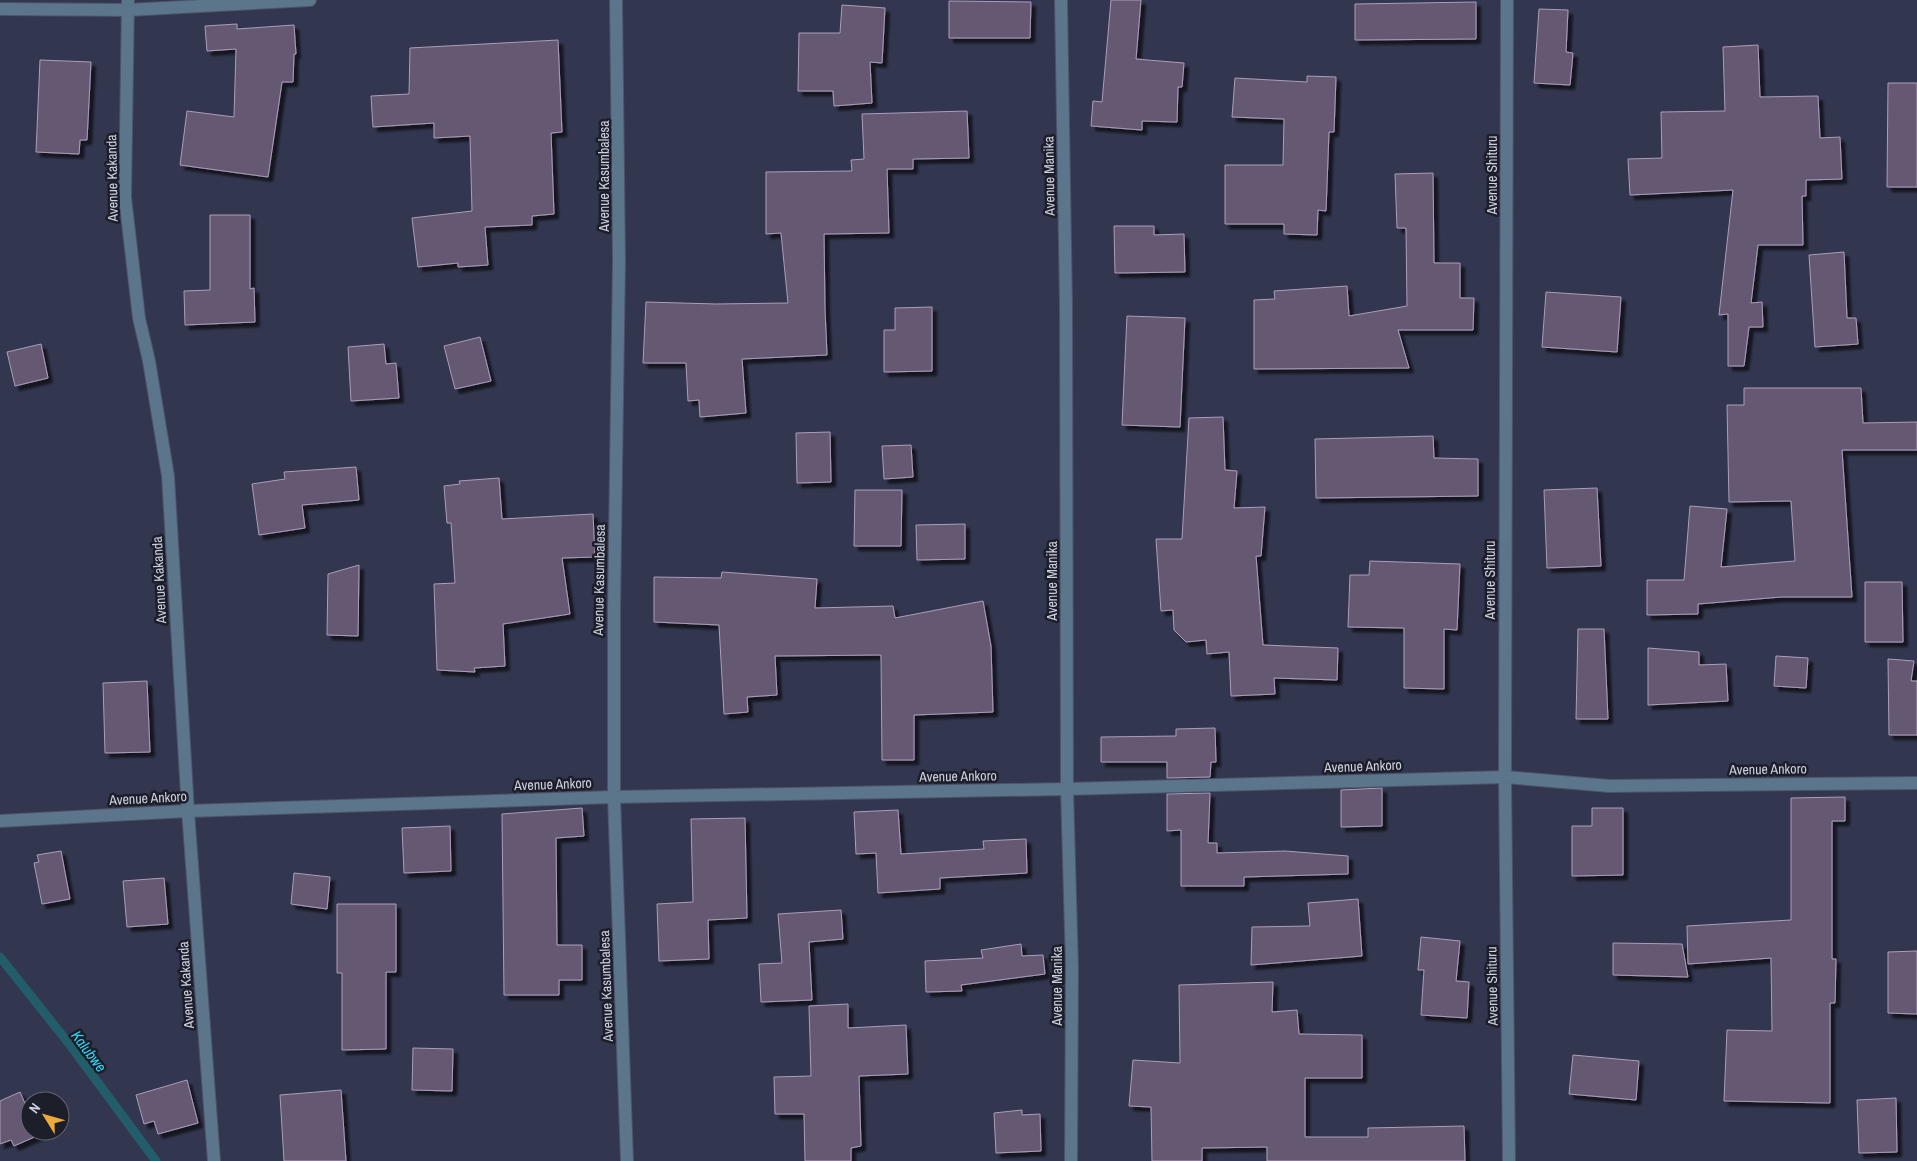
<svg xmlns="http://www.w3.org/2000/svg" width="1917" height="1161" font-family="'Archivo Narrow',sans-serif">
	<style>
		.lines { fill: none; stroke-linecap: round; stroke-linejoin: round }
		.stream { stroke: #235d69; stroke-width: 9 }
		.building { fill: #655872; stroke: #ac9dbb; filter: url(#shadow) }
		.minor-casing { stroke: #4e5269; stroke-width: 14 }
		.minor { stroke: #5b758b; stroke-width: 12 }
		.labels { text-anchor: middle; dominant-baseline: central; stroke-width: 5; stroke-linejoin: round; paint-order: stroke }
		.street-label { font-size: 14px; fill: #cdd0e0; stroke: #1c1e2a }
		.water-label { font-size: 15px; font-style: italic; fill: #2fd7f5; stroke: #1c1e2a }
	</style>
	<defs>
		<filter id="shadow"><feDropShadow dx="4.5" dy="4.5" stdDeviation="1" flood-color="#0009"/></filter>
	</defs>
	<rect width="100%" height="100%" fill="#32364f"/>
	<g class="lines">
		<path class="stream" d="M 0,957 L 70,1045 L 156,1161"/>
	</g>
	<g class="building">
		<path d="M 1111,0 L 1141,0 L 1136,59 L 1184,63 L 1182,87 L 1178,87 L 1177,122 L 1142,121 L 1142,130 L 1091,126 L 1093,101 L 1102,102 Z"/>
		<path d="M 949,1 L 1031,2 L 1030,38 L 949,38 Z"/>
		<path d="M 1476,2 L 1476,39 L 1355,40 L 1355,4 Z"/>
		<path d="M 842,5 L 885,8 L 882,63 L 870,62 L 872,103 L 834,106 L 833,91 L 798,91 L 799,33 L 840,33 Z"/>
		<path d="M 1539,9 L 1568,10 L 1566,52 L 1573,53 L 1570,85 L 1534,83 Z"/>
		<path d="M 237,24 L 237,29 L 294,25 L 296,54 L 294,54 L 293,82 L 282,82 L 268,177 L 180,165 L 187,111 L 234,117 L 236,49 L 207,51 L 205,26 Z"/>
		<path d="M 558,40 L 562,132 L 551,133 L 554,214 L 532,216 L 532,225 L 485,227 L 488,265 L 458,267 L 458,263 L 418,267 L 412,218 L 472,211 L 470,136 L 434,138 L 434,123 L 373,127 L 371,96 L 409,94 L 410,48 Z"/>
		<path d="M 1758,45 L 1760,97 L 1818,96 L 1820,138 L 1840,137 L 1842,179 L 1806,180 L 1806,196 L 1802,196 L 1803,245 L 1758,245 L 1751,303 L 1762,302 L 1763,327 L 1749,327 L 1744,366 L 1728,366 L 1728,314 L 1719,315 L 1733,190 L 1630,195 L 1628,159 L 1662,158 L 1661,112 L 1725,111 L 1723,47 Z"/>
		<path d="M 40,60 L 91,62 L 87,140 L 80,140 L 79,154 L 36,152 Z"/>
		<path d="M 1307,76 L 1336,77 L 1334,132 L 1329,132 L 1326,211 L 1318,210 L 1317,235 L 1284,234 L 1284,224 L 1225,224 L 1225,165 L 1283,165 L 1284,119 L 1232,117 L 1235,78 L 1307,82 Z"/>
		<path d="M 1888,83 L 1917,83 L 1917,187 L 1887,187 Z"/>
		<path d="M 967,111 L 969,158 L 913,159 L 913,169 L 887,169 L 889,233 L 824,234 L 825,309 L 827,355 L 742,359 L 746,413 L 700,417 L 699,400 L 688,401 L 686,363 L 643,363 L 646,302 L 716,304 L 788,303 L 781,233 L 766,234 L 766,172 L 852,171 L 851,160 L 864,159 L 862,114 Z"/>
		<path d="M 1433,173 L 1434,263 L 1460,263 L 1460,298 L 1474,298 L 1473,330 L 1398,330 L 1409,368 L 1254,369 L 1254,300 L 1275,299 L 1274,291 L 1347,286 L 1349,316 L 1407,306 L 1406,228 L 1397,228 L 1395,174 Z"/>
		<path d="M 210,215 L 250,215 L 250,289 L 254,288 L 255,322 L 185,325 L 184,291 L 210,290 Z"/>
		<path d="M 1114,226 L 1154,226 L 1154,235 L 1184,234 L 1185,272 L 1115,273 Z"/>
		<path d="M 1844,252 L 1847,318 L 1856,318 L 1858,344 L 1815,347 L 1809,255 Z"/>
		<path d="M 1546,292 L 1621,297 L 1617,352 L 1542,347 Z"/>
		<path d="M 932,307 L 932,371 L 884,372 L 884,330 L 895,330 L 895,308 Z"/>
		<path d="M 1127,316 L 1185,318 L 1180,427 L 1122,425 Z"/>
		<path d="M 480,337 L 491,381 L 455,389 L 444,346 Z"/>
		<path d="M 41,344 L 48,378 L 15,386 L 7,352 Z"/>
		<path d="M 384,344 L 386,364 L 396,363 L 399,398 L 351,401 L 348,347 Z"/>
		<path d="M 1744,388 L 1861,388 L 1863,423 L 1917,422 L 1917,450 L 1842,450 L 1852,597 L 1781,597 L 1698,604 L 1698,614 L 1647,615 L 1647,580 L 1684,580 L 1690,506 L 1727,509 L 1721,567 L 1795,561 L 1791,501 L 1729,502 L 1727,405 L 1744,405 Z"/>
		<path d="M 1223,417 L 1225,470 L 1237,471 L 1234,508 L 1265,507 L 1261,556 L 1256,556 L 1263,645 L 1338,648 L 1337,680 L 1274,678 L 1275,694 L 1231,696 L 1229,652 L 1207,654 L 1206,640 L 1186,642 L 1174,630 L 1173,610 L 1161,611 L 1156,539 L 1182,539 L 1189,418 Z"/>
		<path d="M 830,432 L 831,482 L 797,483 L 796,433 Z"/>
		<path d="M 1433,436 L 1434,458 L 1478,459 L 1478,496 L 1316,498 L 1315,439 Z"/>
		<path d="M 911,445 L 913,477 L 884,479 L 882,446 Z"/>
		<path d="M 356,467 L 359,500 L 302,505 L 305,528 L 259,535 L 252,484 L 285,479 L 284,472 Z"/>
		<path d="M 499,478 L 502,519 L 593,514 L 595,557 L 562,558 L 570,614 L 503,624 L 505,666 L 474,668 L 475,672 L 437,670 L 434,584 L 455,583 L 451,523 L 447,523 L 444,486 L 460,484 L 459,481 Z"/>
		<path d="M 1597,488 L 1601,566 L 1547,568 L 1544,490 Z"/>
		<path d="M 855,490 L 902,490 L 901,546 L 854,546 Z"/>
		<path d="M 965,524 L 965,559 L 917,560 L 916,525 Z"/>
		<path d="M 1370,561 L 1460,564 L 1457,630 L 1444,629 L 1444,689 L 1404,688 L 1404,628 L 1348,627 L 1350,575 L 1369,575 Z"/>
		<path d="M 359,565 L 358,636 L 327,635 L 328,574 Z"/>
		<path d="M 722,572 L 817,579 L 815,608 L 893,606 L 895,618 L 983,601 L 991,646 L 993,712 L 914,715 L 914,760 L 882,760 L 881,655 L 775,656 L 777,695 L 747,697 L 748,712 L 724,714 L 719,625 L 654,622 L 654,577 L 721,578 Z"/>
		<path d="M 1865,582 L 1902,582 L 1903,642 L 1865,642 Z"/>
		<path d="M 1578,629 L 1604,629 L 1608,719 L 1576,719 Z"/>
		<path d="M 1648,648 L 1699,652 L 1699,665 L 1726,664 L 1728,701 L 1648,705 Z"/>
		<path d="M 1776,656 L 1808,658 L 1806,688 L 1774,686 Z"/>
		<path d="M 1888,659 L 1914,661 L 1911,681 L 1917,681 L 1917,735 L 1889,735 Z"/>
		<path d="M 147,681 L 150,752 L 105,753 L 103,683 Z"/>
		<path d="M 1215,728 L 1216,762 L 1211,762 L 1210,777 L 1167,778 L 1167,762 L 1101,762 L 1101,737 L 1176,736 L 1176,729 Z"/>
		<path d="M 1382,788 L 1382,826 L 1341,827 L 1341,790 Z"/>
		<path d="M 1210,793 L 1208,843 L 1217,843 L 1217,853 L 1285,851 L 1348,856 L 1348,874 L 1244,877 L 1244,886 L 1181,886 L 1181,830 L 1167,831 L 1167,794 Z"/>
		<path d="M 1845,797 L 1845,821 L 1832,821 L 1832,959 L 1836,959 L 1835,1003 L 1830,1003 L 1830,1103 L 1724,1101 L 1727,1030 L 1772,1031 L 1771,958 L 1688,964 L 1687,926 L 1791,920 L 1791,798 Z"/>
		<path d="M 582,808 L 584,836 L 556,838 L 557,945 L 582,945 L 582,980 L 559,980 L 559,995 L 504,995 L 502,814 Z"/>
		<path d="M 1592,808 L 1623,808 L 1623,875 L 1572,876 L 1572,826 L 1592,826 Z"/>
		<path d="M 898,810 L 901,854 L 984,849 L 983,841 L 1026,839 L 1027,873 L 940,878 L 940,889 L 878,893 L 876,853 L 856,854 L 854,812 Z"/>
		<path d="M 745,818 L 747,918 L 708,920 L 709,959 L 659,961 L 657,904 L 693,902 L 691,819 Z"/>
		<path d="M 450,826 L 451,871 L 404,873 L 402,828 Z"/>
		<path d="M 61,851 L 70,899 L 42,904 L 34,863 L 39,862 L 37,855 Z"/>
		<path d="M 294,873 L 330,877 L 327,909 L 291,904 Z"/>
		<path d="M 164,878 L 168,924 L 127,927 L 123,881 Z"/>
		<path d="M 1358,899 L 1362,956 L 1251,965 L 1252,927 L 1310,926 L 1308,903 Z"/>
		<path d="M 337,904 L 396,904 L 396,972 L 386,972 L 386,1049 L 342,1050 L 342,973 L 337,973 Z"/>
		<path d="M 841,910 L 843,939 L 809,942 L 812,1000 L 761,1002 L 759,964 L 782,963 L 778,914 Z"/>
		<path d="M 1421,937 L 1460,941 L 1456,981 L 1469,982 L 1467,1018 L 1421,1015 L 1424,970 L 1418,970 Z"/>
		<path d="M 1613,943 L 1682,944 L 1688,977 L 1613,975 Z"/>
		<path d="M 1021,944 L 1022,956 L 1043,955 L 1045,974 L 961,985 L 962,991 L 926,992 L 925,961 L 983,958 L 981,950 Z"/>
		<path d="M 1917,951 L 1917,1014 L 1888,1013 L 1888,952 Z"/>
		<path d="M 1273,982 L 1272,1012 L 1297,1010 L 1299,1034 L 1362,1035 L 1362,1078 L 1305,1078 L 1305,1137 L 1368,1137 L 1368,1128 L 1464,1126 L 1465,1161 L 1267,1161 L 1267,1147 L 1202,1148 L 1202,1161 L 1152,1161 L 1151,1107 L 1129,1106 L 1133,1060 L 1180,1063 L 1179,985 Z"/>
		<path d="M 848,1004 L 848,1028 L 906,1025 L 908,1074 L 859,1076 L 861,1146 L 851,1148 L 851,1161 L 805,1161 L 804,1114 L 775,1114 L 774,1077 L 811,1076 L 809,1006 Z"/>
		<path d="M 413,1048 L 453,1049 L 452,1091 L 412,1090 Z"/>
		<path d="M 1573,1055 L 1639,1061 L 1636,1100 L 1569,1094 Z"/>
		<path d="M 187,1080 L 198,1123 L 158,1134 L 154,1121 L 144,1124 L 136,1095 Z"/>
		<path d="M 341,1090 L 346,1161 L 284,1161 L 280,1095 Z"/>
		<path d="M 20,1092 L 30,1115 L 30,1131 L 37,1131 L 39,1135 L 14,1146 L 11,1140 L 0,1144 L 0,1101 Z"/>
		<path d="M 1896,1098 L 1897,1152 L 1859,1153 L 1857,1100 Z"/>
		<path d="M 1022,1110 L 1022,1115 L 1040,1114 L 1041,1151 L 996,1153 L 994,1113 Z"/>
	</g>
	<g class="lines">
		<g class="minor-casing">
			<g id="minor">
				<path d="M 128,0 L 125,197 L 139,318 L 149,361 L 168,476 L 188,811 L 214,1161"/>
				<path d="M 616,0 L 619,261 L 614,609 L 614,797 L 627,1161"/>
				<path d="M 1061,0 L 1066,305 L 1067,789 L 1072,968 L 1071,1161"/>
				<path d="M 1507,0 L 1505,777 L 1509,1161"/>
				<path d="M 0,9 L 128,10 L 310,0"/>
				<path d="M 0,821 L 188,811 L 614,797 L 1067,789 L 1505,777 L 1609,786 L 1917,783"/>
			</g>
		</g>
		<use href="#minor" class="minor"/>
	</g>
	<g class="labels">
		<g class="street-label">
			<text transform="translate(1492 175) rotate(-90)">Avenue Shituru</text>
			<text transform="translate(604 176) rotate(-90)">Avenue Kasumbalesa</text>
			<text transform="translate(1049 176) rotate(-91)">Avenue Manika</text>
			<text transform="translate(112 178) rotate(-91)">Avenue Kakanda</text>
			<text transform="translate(159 580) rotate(-93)">Avenue Kakanda</text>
			<text transform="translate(599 580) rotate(-89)">Avenue Kasumbalesa</text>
			<text transform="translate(1490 580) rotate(-90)">Avenue Shituru</text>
			<text transform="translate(1052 581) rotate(-90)">Avenue Manika</text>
			<text transform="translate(1363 766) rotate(-2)">Avenue Ankoro</text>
			<text transform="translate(1768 769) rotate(-1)">Avenue Ankoro</text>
			<text transform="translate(958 776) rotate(-1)">Avenue Ankoro</text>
			<text transform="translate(553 784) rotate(-2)">Avenue Ankoro</text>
			<text transform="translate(148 798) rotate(-3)">Avenue Ankoro</text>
			<text transform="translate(186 985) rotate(-94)">Avenue Kakanda</text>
			<text transform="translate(606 986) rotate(-92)">Avenue Kasumbalesa</text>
			<text transform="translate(1057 986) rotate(-90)">Avenue Manika</text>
			<text transform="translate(1492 986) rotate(-91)">Avenue Shituru</text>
		</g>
		<g class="water-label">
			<text transform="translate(89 1051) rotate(53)">Kalubwe</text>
		</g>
	</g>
	<g transform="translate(45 1116) rotate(307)"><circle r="24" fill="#1c1e2a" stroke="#636573"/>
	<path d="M0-4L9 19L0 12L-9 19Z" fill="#eda83c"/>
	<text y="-8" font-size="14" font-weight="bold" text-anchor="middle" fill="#cdd0e0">N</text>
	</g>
</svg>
